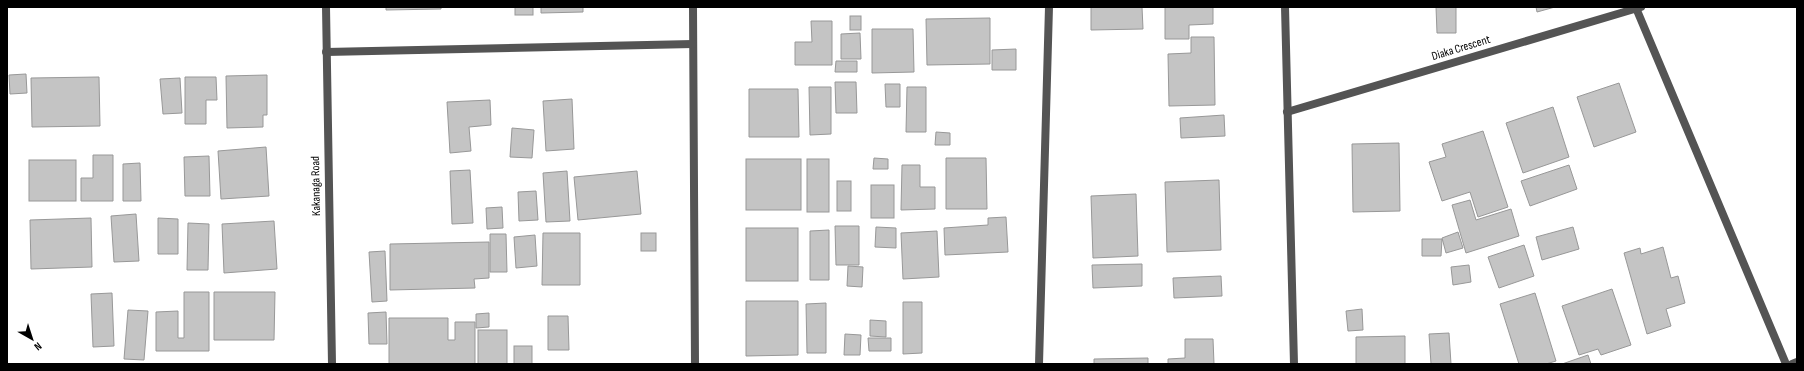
<svg xmlns="http://www.w3.org/2000/svg" width="1804" height="371" font-family="'Sofia Sans Condensed',sans-serif">
	<style>
		.building { fill: #c4c4c4; stroke: #989898 }
		.lines { fill: none; stroke-linecap: round; stroke-linejoin: round }
		.street { stroke: #545454; stroke-width: 8 }
		.labels { text-anchor: middle; dominant-baseline: central; stroke-width: 3.5; stroke-linejoin: round; paint-order: stroke }
		.street-label { font-size: 12px; fill: #000; stroke: #fff }
	</style>
	<rect width="100%" height="100%" fill="#fff"/>
	<g class="building">
		<path d="M 386,7 L 441,7 L 441,9 L 386,10 Z"/>
		<rect x="515" y="7" width="18" height="8"/>
		<path d="M 541,7 L 583,7 L 583,12 L 541,13 Z"/>
		<path d="M 1091,7 L 1142,7 L 1143,29 L 1091,30 Z"/>
		<path d="M 1165,7 L 1213,7 L 1213,24 L 1189,25 L 1189,39 L 1165,39 Z"/>
		<path d="M 1436,7 L 1456,7 L 1456,33 L 1437,33 Z"/>
		<path d="M 1536,7 L 1555,7 L 1537,12 Z"/>
		<rect x="850" y="16" width="11" height="14"/>
		<path d="M 990,18 L 990,64 L 927,65 L 926,19 Z"/>
		<path d="M 811,21 L 832,21 L 832,65 L 795,65 L 795,42 L 812,42 Z"/>
		<path d="M 872,29 L 913,29 L 914,72 L 872,73 Z"/>
		<path d="M 860,33 L 861,59 L 841,59 L 841,34 Z"/>
		<path d="M 1191,37 L 1214,37 L 1215,105 L 1169,106 L 1168,54 L 1191,53 Z"/>
		<path d="M 1016,49 L 1016,70 L 992,70 L 992,50 Z"/>
		<path d="M 836,61 L 857,61 L 857,72 L 835,72 Z"/>
		<path d="M 26,74 L 27,93 L 10,94 L 9,75 Z"/>
		<path d="M 267,75 L 267,115 L 263,115 L 263,127 L 227,128 L 226,76 Z"/>
		<path d="M 99,77 L 100,126 L 32,127 L 31,78 Z"/>
		<path d="M 185,77 L 216,77 L 217,100 L 206,100 L 206,124 L 185,124 Z"/>
		<path d="M 180,78 L 182,113 L 163,114 L 160,79 Z"/>
		<path d="M 835,82 L 856,82 L 857,113 L 836,113 Z"/>
		<path d="M 1619,83 L 1636,132 L 1594,147 L 1577,97 Z"/>
		<path d="M 885,84 L 900,84 L 900,107 L 886,107 Z"/>
		<path d="M 809,87 L 831,87 L 831,134 L 810,135 Z"/>
		<path d="M 907,87 L 926,87 L 926,132 L 906,132 Z"/>
		<path d="M 749,89 L 798,89 L 799,137 L 749,137 Z"/>
		<path d="M 572,99 L 574,149 L 546,151 L 543,101 Z"/>
		<path d="M 490,100 L 491,125 L 469,127 L 471,151 L 450,153 L 447,102 Z"/>
		<path d="M 1553,107 L 1569,157 L 1523,173 L 1506,123 Z"/>
		<path d="M 1224,115 L 1225,136 L 1181,138 L 1180,118 Z"/>
		<path d="M 512,128 L 534,130 L 532,158 L 510,157 Z"/>
		<path d="M 1483,131 L 1508,207 L 1478,217 L 1470,192 L 1442,201 L 1429,162 L 1446,157 L 1442,144 Z"/>
		<path d="M 936,132 L 950,133 L 950,145 L 935,145 Z"/>
		<path d="M 1399,143 L 1400,211 L 1353,212 L 1352,144 Z"/>
		<path d="M 266,147 L 269,196 L 221,199 L 218,151 Z"/>
		<path d="M 93,155 L 113,155 L 113,201 L 81,201 L 81,178 L 93,178 Z"/>
		<path d="M 209,156 L 210,196 L 185,196 L 184,157 Z"/>
		<path d="M 874,158 L 888,159 L 888,169 L 873,169 Z"/>
		<path d="M 946,158 L 986,158 L 987,209 L 946,209 Z"/>
		<rect x="746" y="159" width="55" height="51"/>
		<rect x="807" y="159" width="22" height="53"/>
		<rect x="29" y="160" width="47" height="41"/>
		<path d="M 140,163 L 141,201 L 123,201 L 123,164 Z"/>
		<path d="M 902,165 L 920,165 L 920,187 L 935,187 L 935,209 L 901,210 Z"/>
		<path d="M 1569,165 L 1577,189 L 1530,206 L 1521,181 Z"/>
		<path d="M 470,170 L 473,223 L 452,224 L 450,171 Z"/>
		<path d="M 567,171 L 570,221 L 546,222 L 543,173 Z"/>
		<path d="M 637,171 L 641,214 L 578,220 L 574,177 Z"/>
		<path d="M 1219,180 L 1221,250 L 1167,252 L 1165,182 Z"/>
		<rect x="837" y="181" width="14" height="30"/>
		<rect x="871" y="185" width="23" height="33"/>
		<path d="M 536,191 L 538,220 L 519,221 L 518,192 Z"/>
		<path d="M 1136,194 L 1138,256 L 1093,258 L 1091,196 Z"/>
		<path d="M 1470,200 L 1476,220 L 1511,209 L 1519,236 L 1466,253 L 1452,205 Z"/>
		<path d="M 502,207 L 503,228 L 487,229 L 486,208 Z"/>
		<path d="M 136,214 L 139,261 L 114,262 L 111,216 Z"/>
		<path d="M 1006,217 L 1008,252 L 945,255 L 944,228 L 988,225 L 988,218 Z"/>
		<path d="M 91,218 L 92,267 L 31,269 L 30,220 Z"/>
		<path d="M 158,218 L 178,219 L 178,254 L 158,254 Z"/>
		<path d="M 274,221 L 277,269 L 224,273 L 222,224 Z"/>
		<path d="M 188,223 L 209,224 L 208,270 L 187,270 Z"/>
		<path d="M 835,226 L 859,226 L 859,265 L 836,265 Z"/>
		<path d="M 876,227 L 896,228 L 896,248 L 875,247 Z"/>
		<path d="M 1573,227 L 1579,249 L 1542,260 L 1536,237 Z"/>
		<rect x="746" y="228" width="52" height="53"/>
		<path d="M 829,230 L 829,280 L 810,280 L 810,231 Z"/>
		<path d="M 937,231 L 939,277 L 903,279 L 901,233 Z"/>
		<path d="M 1458,232 L 1463,248 L 1446,253 L 1442,238 Z"/>
		<path d="M 543,233 L 580,233 L 580,285 L 542,285 Z"/>
		<rect x="641" y="233" width="15" height="18"/>
		<path d="M 490,234 L 506,234 L 507,272 L 490,272 Z"/>
		<path d="M 535,235 L 537,266 L 516,268 L 514,237 Z"/>
		<path d="M 1422,239 L 1442,239 L 1441,256 L 1422,256 Z"/>
		<path d="M 489,242 L 489,278 L 474,279 L 475,288 L 390,290 L 390,244 Z"/>
		<path d="M 1524,245 L 1534,276 L 1499,288 L 1488,257 Z"/>
		<path d="M 1663,247 L 1671,278 L 1678,276 L 1685,303 L 1666,309 L 1671,326 L 1647,334 L 1624,253 L 1640,248 L 1641,254 Z"/>
		<path d="M 385,251 L 387,301 L 372,302 L 369,252 Z"/>
		<path d="M 1142,264 L 1142,286 L 1093,288 L 1092,265 Z"/>
		<path d="M 1469,265 L 1471,282 L 1453,285 L 1451,267 Z"/>
		<path d="M 848,266 L 863,267 L 862,287 L 847,286 Z"/>
		<path d="M 1221,276 L 1222,296 L 1174,298 L 1173,278 Z"/>
		<path d="M 1612,289 L 1631,345 L 1601,355 L 1598,349 L 1579,355 L 1562,306 Z"/>
		<path d="M 184,292 L 209,292 L 209,351 L 156,351 L 156,312 L 178,311 L 178,338 L 184,338 Z"/>
		<path d="M 214,292 L 275,292 L 274,340 L 214,340 Z"/>
		<path d="M 112,293 L 114,346 L 93,347 L 91,294 Z"/>
		<path d="M 1535,293 L 1556,361 L 1546,364 L 1519,364 L 1500,304 Z"/>
		<path d="M 746,301 L 798,301 L 798,355 L 746,356 Z"/>
		<path d="M 903,302 L 922,302 L 922,353 L 903,354 Z"/>
		<path d="M 826,303 L 826,353 L 807,353 L 806,304 Z"/>
		<path d="M 1362,309 L 1363,330 L 1348,331 L 1346,311 Z"/>
		<path d="M 128,310 L 148,311 L 144,360 L 124,359 Z"/>
		<path d="M 386,312 L 387,344 L 369,344 L 368,313 Z"/>
		<path d="M 489,313 L 489,327 L 476,328 L 476,314 Z"/>
		<path d="M 548,316 L 568,316 L 569,350 L 548,350 Z"/>
		<path d="M 389,318 L 448,318 L 448,340 L 455,340 L 455,322 L 475,322 L 475,364 L 389,364 Z"/>
		<path d="M 870,320 L 886,321 L 886,337 L 870,336 Z"/>
		<rect x="478" y="330" width="29" height="34"/>
		<path d="M 1449,333 L 1451,364 L 1431,364 L 1429,334 Z"/>
		<path d="M 845,334 L 861,335 L 860,355 L 844,355 Z"/>
		<path d="M 1405,336 L 1405,364 L 1356,364 L 1356,337 Z"/>
		<path d="M 868,338 L 891,338 L 891,351 L 869,351 Z"/>
		<path d="M 1185,339 L 1213,339 L 1214,364 L 1168,364 L 1168,359 L 1185,358 Z"/>
		<rect x="514" y="346" width="18" height="18"/>
		<path d="M 1588,355 L 1591,364 L 1562,364 Z"/>
		<path d="M 1148,358 L 1148,364 L 1094,364 L 1094,359 Z"/>
	</g>
	<g class="lines">
		<g class="street">
			<path d="M 326,7 L 332,364"/>
			<path d="M 693,7 L 695,364"/>
			<path d="M 1285,7 L 1294,364"/>
			<path d="M 1636,8 L 1786,364"/>
			<path d="M 326,52 L 693,44"/>
			<path d="M 1287,112 L 1641,7"/>
			<path d="M 1039,364 L 1049,7"/>
			<path d="M 1792,364 L 1797,362"/>
		</g>
	</g>
	<g class="labels">
		<g class="street-label">
			<text transform="translate(1461 48) rotate(-17)">Diaka Crescent</text>
			<text transform="translate(316 186) rotate(-91)">Kakanaga Road</text>
		</g>
	</g>
	<rect width="1804" height="371" fill="none" stroke="#000000" stroke-width="16"/>
	<g transform="translate(32 339) rotate(141)" stroke="#ffffff" stroke-width="3" paint-order="stroke">
	<path d="M0-3L7 15L0 10L-7 15Z" fill="#000000"/>
	<text y="-6" font-size="11" font-weight="bold" text-anchor="middle" fill="#000000">N</text>
	</g>
</svg>
